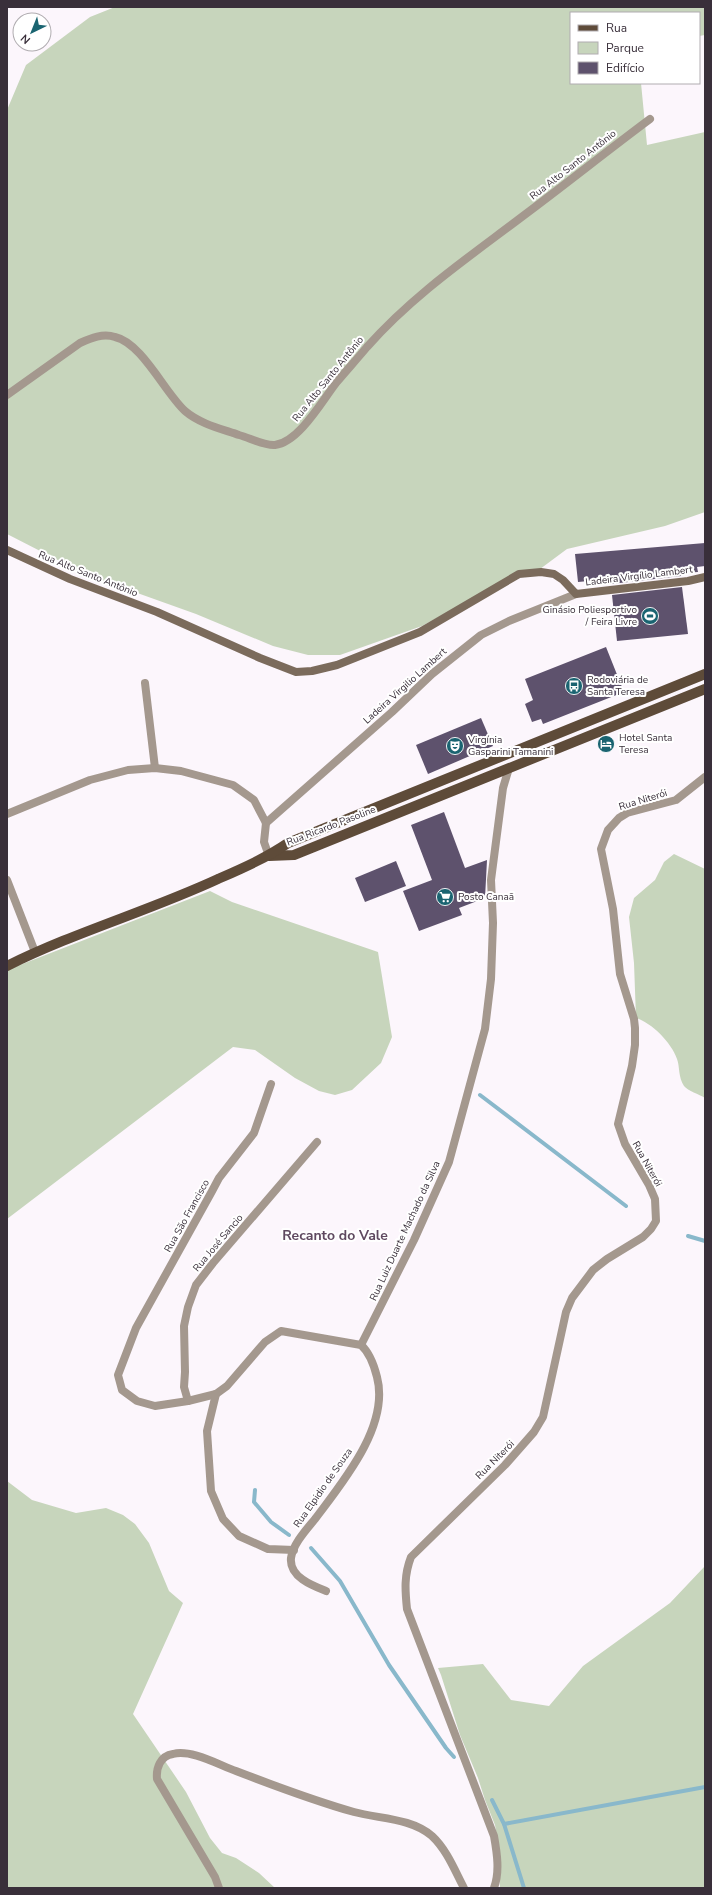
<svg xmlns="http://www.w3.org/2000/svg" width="712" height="1895" font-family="'Nunito Sans',sans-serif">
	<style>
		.green { fill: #c7d5bc }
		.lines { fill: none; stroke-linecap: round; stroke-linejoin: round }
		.stream { stroke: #89b8cb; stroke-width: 4 }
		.building { fill: #5e526d }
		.street { stroke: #a4988e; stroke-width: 8 }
		.secondary { stroke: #7b6b5c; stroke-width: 8 }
		.primary { stroke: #5e4b39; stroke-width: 10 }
		.labels { text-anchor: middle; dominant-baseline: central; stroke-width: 4; stroke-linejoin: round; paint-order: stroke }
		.street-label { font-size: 10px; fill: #392f3a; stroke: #fff }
		.poi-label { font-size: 10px; fill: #392f3a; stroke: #fff; text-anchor: start }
		.district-label { font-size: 14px; font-weight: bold; fill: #5f4960; stroke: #fff }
	</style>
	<rect width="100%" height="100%" fill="#fcf6fc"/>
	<g class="green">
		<path d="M 115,7 L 705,7 L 705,35 L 699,36 L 699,13 L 571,13 L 571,83 L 641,83 L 647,145 L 705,132 L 705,512 L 665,526 L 567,549 L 536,572 L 508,579 L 422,626 L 340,655 L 308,655 L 273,646 L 196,614 L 87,575 L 7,534 L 7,110 L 26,65 L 90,17 Z"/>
		<path d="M 674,854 L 705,869 L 705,1098 C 699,1094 688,1091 684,1086 C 678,1077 680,1067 677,1059 C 671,1042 652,1023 636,1018 L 634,963 L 629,917 L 634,898 L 655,880 L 664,862 Z"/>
		<path d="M 210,891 L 232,902 L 378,952 L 392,1037 L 381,1063 L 352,1090 L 335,1095 L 319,1091 L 295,1078 L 255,1050 L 233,1047 L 7,1219 L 7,970 Z"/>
		<path d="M 7,1481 L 32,1500 L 76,1513 L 106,1508 L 123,1515 L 135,1524 L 149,1543 L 169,1591 L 183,1603 L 133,1714 L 186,1792 L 210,1838 L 222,1853 L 236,1858 L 259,1873 L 275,1888 L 7,1888 Z"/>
		<path d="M 705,1566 L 705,1888 L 500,1888 L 499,1848 L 495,1825 L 485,1800 L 478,1778 L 460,1735 L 441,1675 L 438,1668 L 483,1664 L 511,1700 L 549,1706 L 583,1666 L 670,1603 Z"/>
	</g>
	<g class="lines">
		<g class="stream">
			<path d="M 480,1095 L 626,1206"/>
			<path d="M 688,1236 L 705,1241"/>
			<path d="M 255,1490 L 254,1502 L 271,1522 L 289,1535"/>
			<path d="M 311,1548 L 340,1581 L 389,1665 L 446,1748 L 454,1757"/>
			<path d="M 492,1800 L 504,1824 L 524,1888"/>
			<path d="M 504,1824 L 705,1787"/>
		</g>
	</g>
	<g class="building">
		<path d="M 705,543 L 705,566 L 697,567 L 698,572 L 680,573 L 681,576 L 611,584 L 610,579 L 578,582 L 575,554 Z"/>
		<path d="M 682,587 L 688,634 L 617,641 L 612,595 Z"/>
		<path d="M 606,647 L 624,692 L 543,724 L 541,719 L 532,722 L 525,704 L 533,700 L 525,679 Z"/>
		<path d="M 481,718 L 493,746 L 428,774 L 416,745 Z"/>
		<path d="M 444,812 L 465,868 L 487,860 L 485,898 L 459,908 L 462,915 L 419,931 L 403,891 L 432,880 L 411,825 Z"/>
		<path d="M 396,861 L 406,886 L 365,902 L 355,878 Z"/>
	</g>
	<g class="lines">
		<g class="street">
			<path d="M 7,395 L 80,343 C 91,338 103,333 115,337 C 142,343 165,393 185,411 C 200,424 222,429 239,435 C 250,438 264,446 275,445 C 299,442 322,401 336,383 C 346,371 357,359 367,347 C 413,295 469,257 523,216 C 566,184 607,151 650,119"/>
			<path d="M 145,683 L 155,768"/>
			<path d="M 7,814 L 90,780 L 128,770 L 155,768 L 181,771 L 233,785 L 254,800 L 266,823 L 264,842 L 269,856"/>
			<path d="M 266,823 L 392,712 L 432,674 L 481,635 L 509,621 L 576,594"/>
			<path d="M 7,880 L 35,952"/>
			<path d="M 271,1084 L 254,1133 L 219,1178 L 211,1193 L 136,1328 L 118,1375 L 122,1390 L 137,1401 L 155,1406 L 188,1401 L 216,1394 L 227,1386 L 265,1342 L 281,1331 L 361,1345 C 370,1353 374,1365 377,1377 C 390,1426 342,1483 315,1519 C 306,1530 293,1544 291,1558 C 289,1577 313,1586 326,1591"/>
			<path d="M 361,1345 L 414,1240 L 449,1162 L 485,1029 L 491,979 L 493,923 L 491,880 L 503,788 L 509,768"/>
			<path d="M 216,1394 L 207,1431 L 211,1491 L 223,1519 L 239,1536 L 268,1549 L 294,1550"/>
			<path d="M 188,1401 L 184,1387 L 185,1372 L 184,1326 L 188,1307 L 196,1285 L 213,1263 L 317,1142"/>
			<path d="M 219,1888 L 215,1877 L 157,1779 C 156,1768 160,1756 173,1754 C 191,1749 219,1765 236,1771 C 275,1786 315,1801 354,1812 C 380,1819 411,1818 432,1836 C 447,1850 455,1871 464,1888"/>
			<path d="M 494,1888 C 500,1872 497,1853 494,1836 L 407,1609 C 405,1590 404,1575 411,1557 L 505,1465 L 534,1432 L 543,1417 L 566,1312 L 572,1298 L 593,1270 L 607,1259 L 643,1237 L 651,1229 L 656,1221 L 655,1199 L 649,1185 L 625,1144 L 618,1124 L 632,1066 L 635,1045 L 635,1028 L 634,1019 L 620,974 L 613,909 L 601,849 L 608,830 L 619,818 L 627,813 L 676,800 L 705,777"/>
		</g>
		<path class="secondary" d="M 7,550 L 70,579 L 157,612 L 260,658 L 296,672 L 312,671 L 337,665 L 420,632 L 519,574 L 541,572 L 554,574 L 563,580 L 576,594 L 688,581 L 705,577"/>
		<g class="primary">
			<path d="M 269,856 L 294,855 L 705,689"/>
			<path d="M 7,966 C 75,932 149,911 218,879 C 243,868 266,858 288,843 L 705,674"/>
		</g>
	</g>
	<defs>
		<g id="stadium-disc" transform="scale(0.9)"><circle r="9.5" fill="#1a6471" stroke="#fff"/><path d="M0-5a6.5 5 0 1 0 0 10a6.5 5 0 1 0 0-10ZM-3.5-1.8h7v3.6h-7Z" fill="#fff"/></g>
		<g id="bus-disc" transform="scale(0.9)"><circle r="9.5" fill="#1a6471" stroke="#fff"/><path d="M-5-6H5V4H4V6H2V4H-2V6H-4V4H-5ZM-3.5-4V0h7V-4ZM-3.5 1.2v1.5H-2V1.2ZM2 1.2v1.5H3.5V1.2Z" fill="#fff"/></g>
		<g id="hotel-disc" transform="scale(0.9)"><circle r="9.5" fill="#1a6471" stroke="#fff"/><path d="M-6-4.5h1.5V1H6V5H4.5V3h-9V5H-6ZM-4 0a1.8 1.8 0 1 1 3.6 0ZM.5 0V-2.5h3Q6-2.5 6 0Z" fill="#fff"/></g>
		<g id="theatre-disc" transform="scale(0.9)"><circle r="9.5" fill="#1a6471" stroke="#fff"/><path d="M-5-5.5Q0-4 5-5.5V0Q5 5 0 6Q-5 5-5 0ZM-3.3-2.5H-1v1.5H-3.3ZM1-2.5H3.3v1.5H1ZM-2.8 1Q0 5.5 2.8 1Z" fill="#fff"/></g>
		<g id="supermarket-disc" transform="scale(0.9)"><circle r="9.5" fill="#1a6471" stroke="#fff"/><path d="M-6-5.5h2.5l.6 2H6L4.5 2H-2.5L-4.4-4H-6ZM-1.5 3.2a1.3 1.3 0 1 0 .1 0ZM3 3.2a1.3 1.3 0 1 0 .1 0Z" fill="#fff"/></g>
	</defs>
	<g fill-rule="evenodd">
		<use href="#stadium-disc" x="650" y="616"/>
		<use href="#bus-disc" x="574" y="686"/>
		<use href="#hotel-disc" x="606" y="744"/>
		<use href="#theatre-disc" x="455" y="746"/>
		<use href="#supermarket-disc" x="445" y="897"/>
	</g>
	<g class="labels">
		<g class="street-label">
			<text transform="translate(573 165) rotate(-38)">Rua Alto Santo Antônio</text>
			<text transform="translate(328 379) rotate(-51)">Rua Alto Santo Antônio</text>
			<text transform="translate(88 574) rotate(22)">Rua Alto Santo Antônio</text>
			<text transform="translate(639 576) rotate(-7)">Ladeira Virgílio Lambert</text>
			<text transform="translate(405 686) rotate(-42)">Ladeira Virgilio Lambert</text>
			<text transform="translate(643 800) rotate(-17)">Rua Niterói</text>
			<text transform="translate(331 826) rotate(-21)">Rua Ricardo Pasoline</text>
			<text transform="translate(647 1164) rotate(61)">Rua Niterói</text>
			<text transform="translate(187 1216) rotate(-61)">Rua São Francisco</text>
			<text transform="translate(405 1231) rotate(-65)">Rua Luiz Duarte Machado da Silva</text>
			<text transform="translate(218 1243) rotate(-50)">Rua José Sancio</text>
			<text transform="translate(495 1460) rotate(-45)">Rua Niterói</text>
			<text transform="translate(323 1488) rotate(-55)">Rua Elpidio de Souza</text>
		</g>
		<g class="poi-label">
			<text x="637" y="610" text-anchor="end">Ginásio Poliesportivo<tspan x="637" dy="12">/ Feira Livre</tspan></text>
			<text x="587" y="680">Rodoviária de<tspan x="587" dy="12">Santa Teresa</tspan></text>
			<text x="619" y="738">Hotel Santa<tspan x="619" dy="12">Teresa</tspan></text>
			<text x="468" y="740">Virgínia<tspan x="468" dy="12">Gasparini Tamanini</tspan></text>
			<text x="458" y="897">Posto Canaã</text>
		</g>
		<g class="district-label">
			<text x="335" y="1235">Recanto do Vale</text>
		</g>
	</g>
	<rect width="712" height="1895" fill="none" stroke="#392f3a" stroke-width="16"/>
	<rect x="570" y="12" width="130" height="72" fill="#ffffff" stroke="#b0acb0"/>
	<rect x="578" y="25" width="20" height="6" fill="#5e4b39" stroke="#b0acb0"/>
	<text x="606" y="32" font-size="12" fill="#392f3a">Rua</text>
	<rect x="578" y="42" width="20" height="12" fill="#c7d5bc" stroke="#b0acb0"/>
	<text x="606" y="52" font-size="12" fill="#392f3a">Parque</text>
	<rect x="578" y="62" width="20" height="12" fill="#5e526d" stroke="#b0acb0"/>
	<text x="606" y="72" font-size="12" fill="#392f3a">Edifício</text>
	<g transform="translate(32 32) rotate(223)"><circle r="19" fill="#ffffff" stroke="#b0acb0"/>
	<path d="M0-3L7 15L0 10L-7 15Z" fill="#1a6471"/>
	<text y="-6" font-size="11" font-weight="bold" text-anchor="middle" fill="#392f3a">N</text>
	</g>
</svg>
